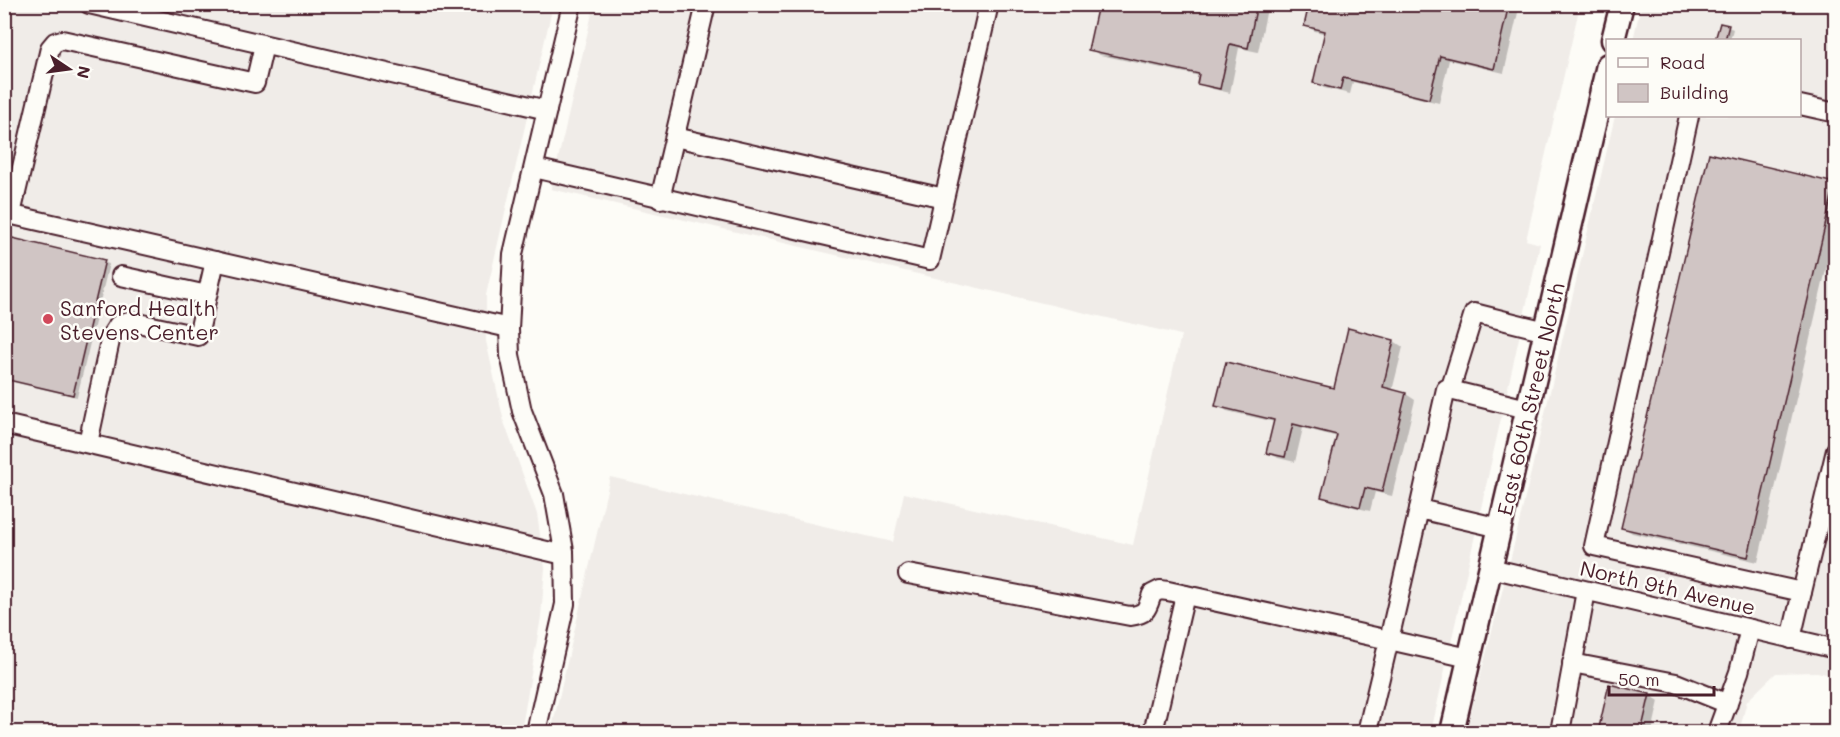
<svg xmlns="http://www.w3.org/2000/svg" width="1840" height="737" font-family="Mali,sans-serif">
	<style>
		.built { fill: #f0ece8 }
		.shadow { fill: #0003 }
		.building { fill: #d0c5c4; stroke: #4a1f2b; stroke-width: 1.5 }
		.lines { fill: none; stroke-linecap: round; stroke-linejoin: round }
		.minor-casing { stroke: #4a1f2b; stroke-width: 22 }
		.major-casing { stroke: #4a1f2b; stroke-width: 27 }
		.minor { stroke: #fdfcf7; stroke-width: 18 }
		.major { stroke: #fdfcf7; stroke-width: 22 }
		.poi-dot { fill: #d1495b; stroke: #fdfcf7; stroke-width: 2 }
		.labels { text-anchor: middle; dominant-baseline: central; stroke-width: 5; stroke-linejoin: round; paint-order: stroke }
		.poi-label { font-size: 21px; fill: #4a1f2b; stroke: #fdfcf7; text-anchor: start }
		.street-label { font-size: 21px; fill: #4a1f2b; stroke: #fdfcf7 }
	</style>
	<rect width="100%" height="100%" fill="#fdfcf7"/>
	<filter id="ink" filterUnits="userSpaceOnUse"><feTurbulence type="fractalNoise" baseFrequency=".0167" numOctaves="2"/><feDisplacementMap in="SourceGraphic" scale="12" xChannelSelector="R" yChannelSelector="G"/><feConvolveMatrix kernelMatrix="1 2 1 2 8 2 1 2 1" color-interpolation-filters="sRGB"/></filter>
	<g filter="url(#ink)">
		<g class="built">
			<path d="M 4,5 L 553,5 L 486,295 L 486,341 L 504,422 L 537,514 L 545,568 L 541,617 L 521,732 L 5,732 Z"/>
			<path d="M 594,5 L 1580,5 L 1526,240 L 1540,244 L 1431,732 L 551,732 L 610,477 L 893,542 L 904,493 L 1133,545 L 1181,335 L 551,189 Z"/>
			<path d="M 1641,5 L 1835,5 L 1835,676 L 1817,672 L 1776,673 L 1747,701 L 1739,732 L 1466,732 L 1512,553 L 1615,116 L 1800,116 L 1800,40 L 1633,40 Z"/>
		</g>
		<g class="shadow">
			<path d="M 1069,4 L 1268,4 L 1258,52 L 1239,48 L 1230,93 L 1209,88 L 1199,83 L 1200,76 L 1100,55 L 1090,49 L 1098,12 Z"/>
			<path d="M 1311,4 L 1520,4 L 1504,73 L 1449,60 L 1439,103 L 1353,82 L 1350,94 L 1324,88 L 1314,82 L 1326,34 L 1315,31 L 1306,26 Z"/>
			<path d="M 1721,24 L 1733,29 L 1730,40 L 1717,40 Z"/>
			<path d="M 1834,184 L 1836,227 L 1758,562 L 1632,533 L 1623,527 Z"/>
			<path d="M 4,237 L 109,264 L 77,397 L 4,380 Z"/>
			<path d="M 1394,341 L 1403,347 L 1392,391 L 1406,394 L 1415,400 L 1392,496 L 1375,492 L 1370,511 L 1333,502 L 1323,497 L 1338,437 L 1303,428 L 1295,462 L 1278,458 L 1268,452 L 1275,422 L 1227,411 L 1217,405 L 1335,390 Z"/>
			<path d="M 1610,686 L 1650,695 L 1659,701 L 1652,732 L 1600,732 Z"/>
		</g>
		<g class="building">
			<path d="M 1076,4 L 1257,4 L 1248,48 L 1230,44 L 1220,89 L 1197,84 L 1199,74 L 1088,50 L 1097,9 Z"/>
			<path d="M 1309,4 L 1509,4 L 1494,69 L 1440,56 L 1429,99 L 1343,78 L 1340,90 L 1313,83 L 1325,31 L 1304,26 Z"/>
			<path d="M 1720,23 L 1729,25 L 1725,40 L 1715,40 Z"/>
			<path d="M 1709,153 L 1835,183 L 1748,557 L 1621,528 Z"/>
			<path d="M 4,236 L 105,260 L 73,395 L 4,379 Z"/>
			<path d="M 1348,328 L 1394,340 L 1383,387 L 1406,393 L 1382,492 L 1365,488 L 1360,507 L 1321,497 L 1337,435 L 1293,424 L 1285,457 L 1266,453 L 1274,420 L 1215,406 L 1226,362 L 1334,388 Z"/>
			<path d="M 1609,684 L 1650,694 L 1641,732 L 1598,732 Z"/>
		</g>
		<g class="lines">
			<g class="minor-casing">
				<g id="minor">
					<path d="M 89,4 L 547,110"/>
					<path d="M 1800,105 L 1836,113"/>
					<path d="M 1689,116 L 1594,546 L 1802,592 L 1836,450"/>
					<path d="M 675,137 L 944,198"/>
					<path d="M 534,168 L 930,260 L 989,4"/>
					<path d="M 660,199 L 706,4"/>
					<path d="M 4,213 L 509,328"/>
					<path d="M 11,214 L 50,48 L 55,42 L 62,40 L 255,83 L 264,45"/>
					<path d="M 121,276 L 207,295"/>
					<path d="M 1450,390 L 1474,313 L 1546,331"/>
					<path d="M 4,424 L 564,555"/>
					<path d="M 88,443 L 111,336 L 118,325 L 129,321 L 198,336 L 215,261"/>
					<path d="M 1419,509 L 1389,640 L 1469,658"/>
					<path d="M 1500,528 L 1419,509 L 1446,389 L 1527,409"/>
					<path d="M 1490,568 L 1836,649"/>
					<path d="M 908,574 L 1130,616 C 1147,614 1147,609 1152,594 L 1160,590 L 1168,591 L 1389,640 L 1367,732"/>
					<path d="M 1791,639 L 1802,592"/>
					<path d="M 1572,663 L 1676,683 L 1728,704"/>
					<path d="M 536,732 L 565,604 L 564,551 L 554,494 L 522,411 L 510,355 L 509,329 L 513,254 L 572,4"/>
					<path d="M 1153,732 L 1185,595"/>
					<path d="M 1560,732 L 1586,591"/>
					<path d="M 1717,732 L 1739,672 L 1750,629"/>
				</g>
			</g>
			<g class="major-casing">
				<g id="major">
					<path d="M 1613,40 L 1622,4"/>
					<path d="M 1452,732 L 1608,65"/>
				</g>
			</g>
			<use href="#minor" class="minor"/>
			<use href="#major" class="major"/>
		</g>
	</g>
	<circle class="poi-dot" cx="48" cy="319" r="6"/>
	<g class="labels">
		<g class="poi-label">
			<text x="60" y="307">Sanford Health<tspan x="60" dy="24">Stevens Center</tspan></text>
		</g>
		<g class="street-label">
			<text transform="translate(1530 399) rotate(-77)">East 60th Street North</text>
			<text transform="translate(1668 587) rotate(13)">North 9th Avenue</text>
		</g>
	</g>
	<rect width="1840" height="737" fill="none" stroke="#fdfcf7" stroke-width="24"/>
	<rect x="12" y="12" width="1816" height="713" fill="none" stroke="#4a1f2b" stroke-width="2" filter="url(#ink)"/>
	<rect x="1606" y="39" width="195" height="78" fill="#fdfcf7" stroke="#b5a4a5" stroke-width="1.5"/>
	<rect x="1618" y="58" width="30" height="9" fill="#fdfcf7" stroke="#b5a4a5" stroke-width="1.5"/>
	<text x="1660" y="69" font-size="18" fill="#4a1f2b">Road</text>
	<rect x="1618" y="84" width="30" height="18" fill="#d0c5c4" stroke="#b5a4a5" stroke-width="1.5"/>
	<text x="1660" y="99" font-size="18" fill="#4a1f2b">Building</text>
	<g transform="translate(69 69) rotate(103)" stroke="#fdfcf7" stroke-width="4.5" paint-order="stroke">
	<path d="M0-4.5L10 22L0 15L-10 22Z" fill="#4a1f2b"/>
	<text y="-9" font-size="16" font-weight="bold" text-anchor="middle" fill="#4a1f2b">N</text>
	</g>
	<path d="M1609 686v9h105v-9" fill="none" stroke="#4a1f2b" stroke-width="3"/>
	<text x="1618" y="686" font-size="18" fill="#4a1f2b" stroke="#fdfcf7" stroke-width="4.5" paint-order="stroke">50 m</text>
</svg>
